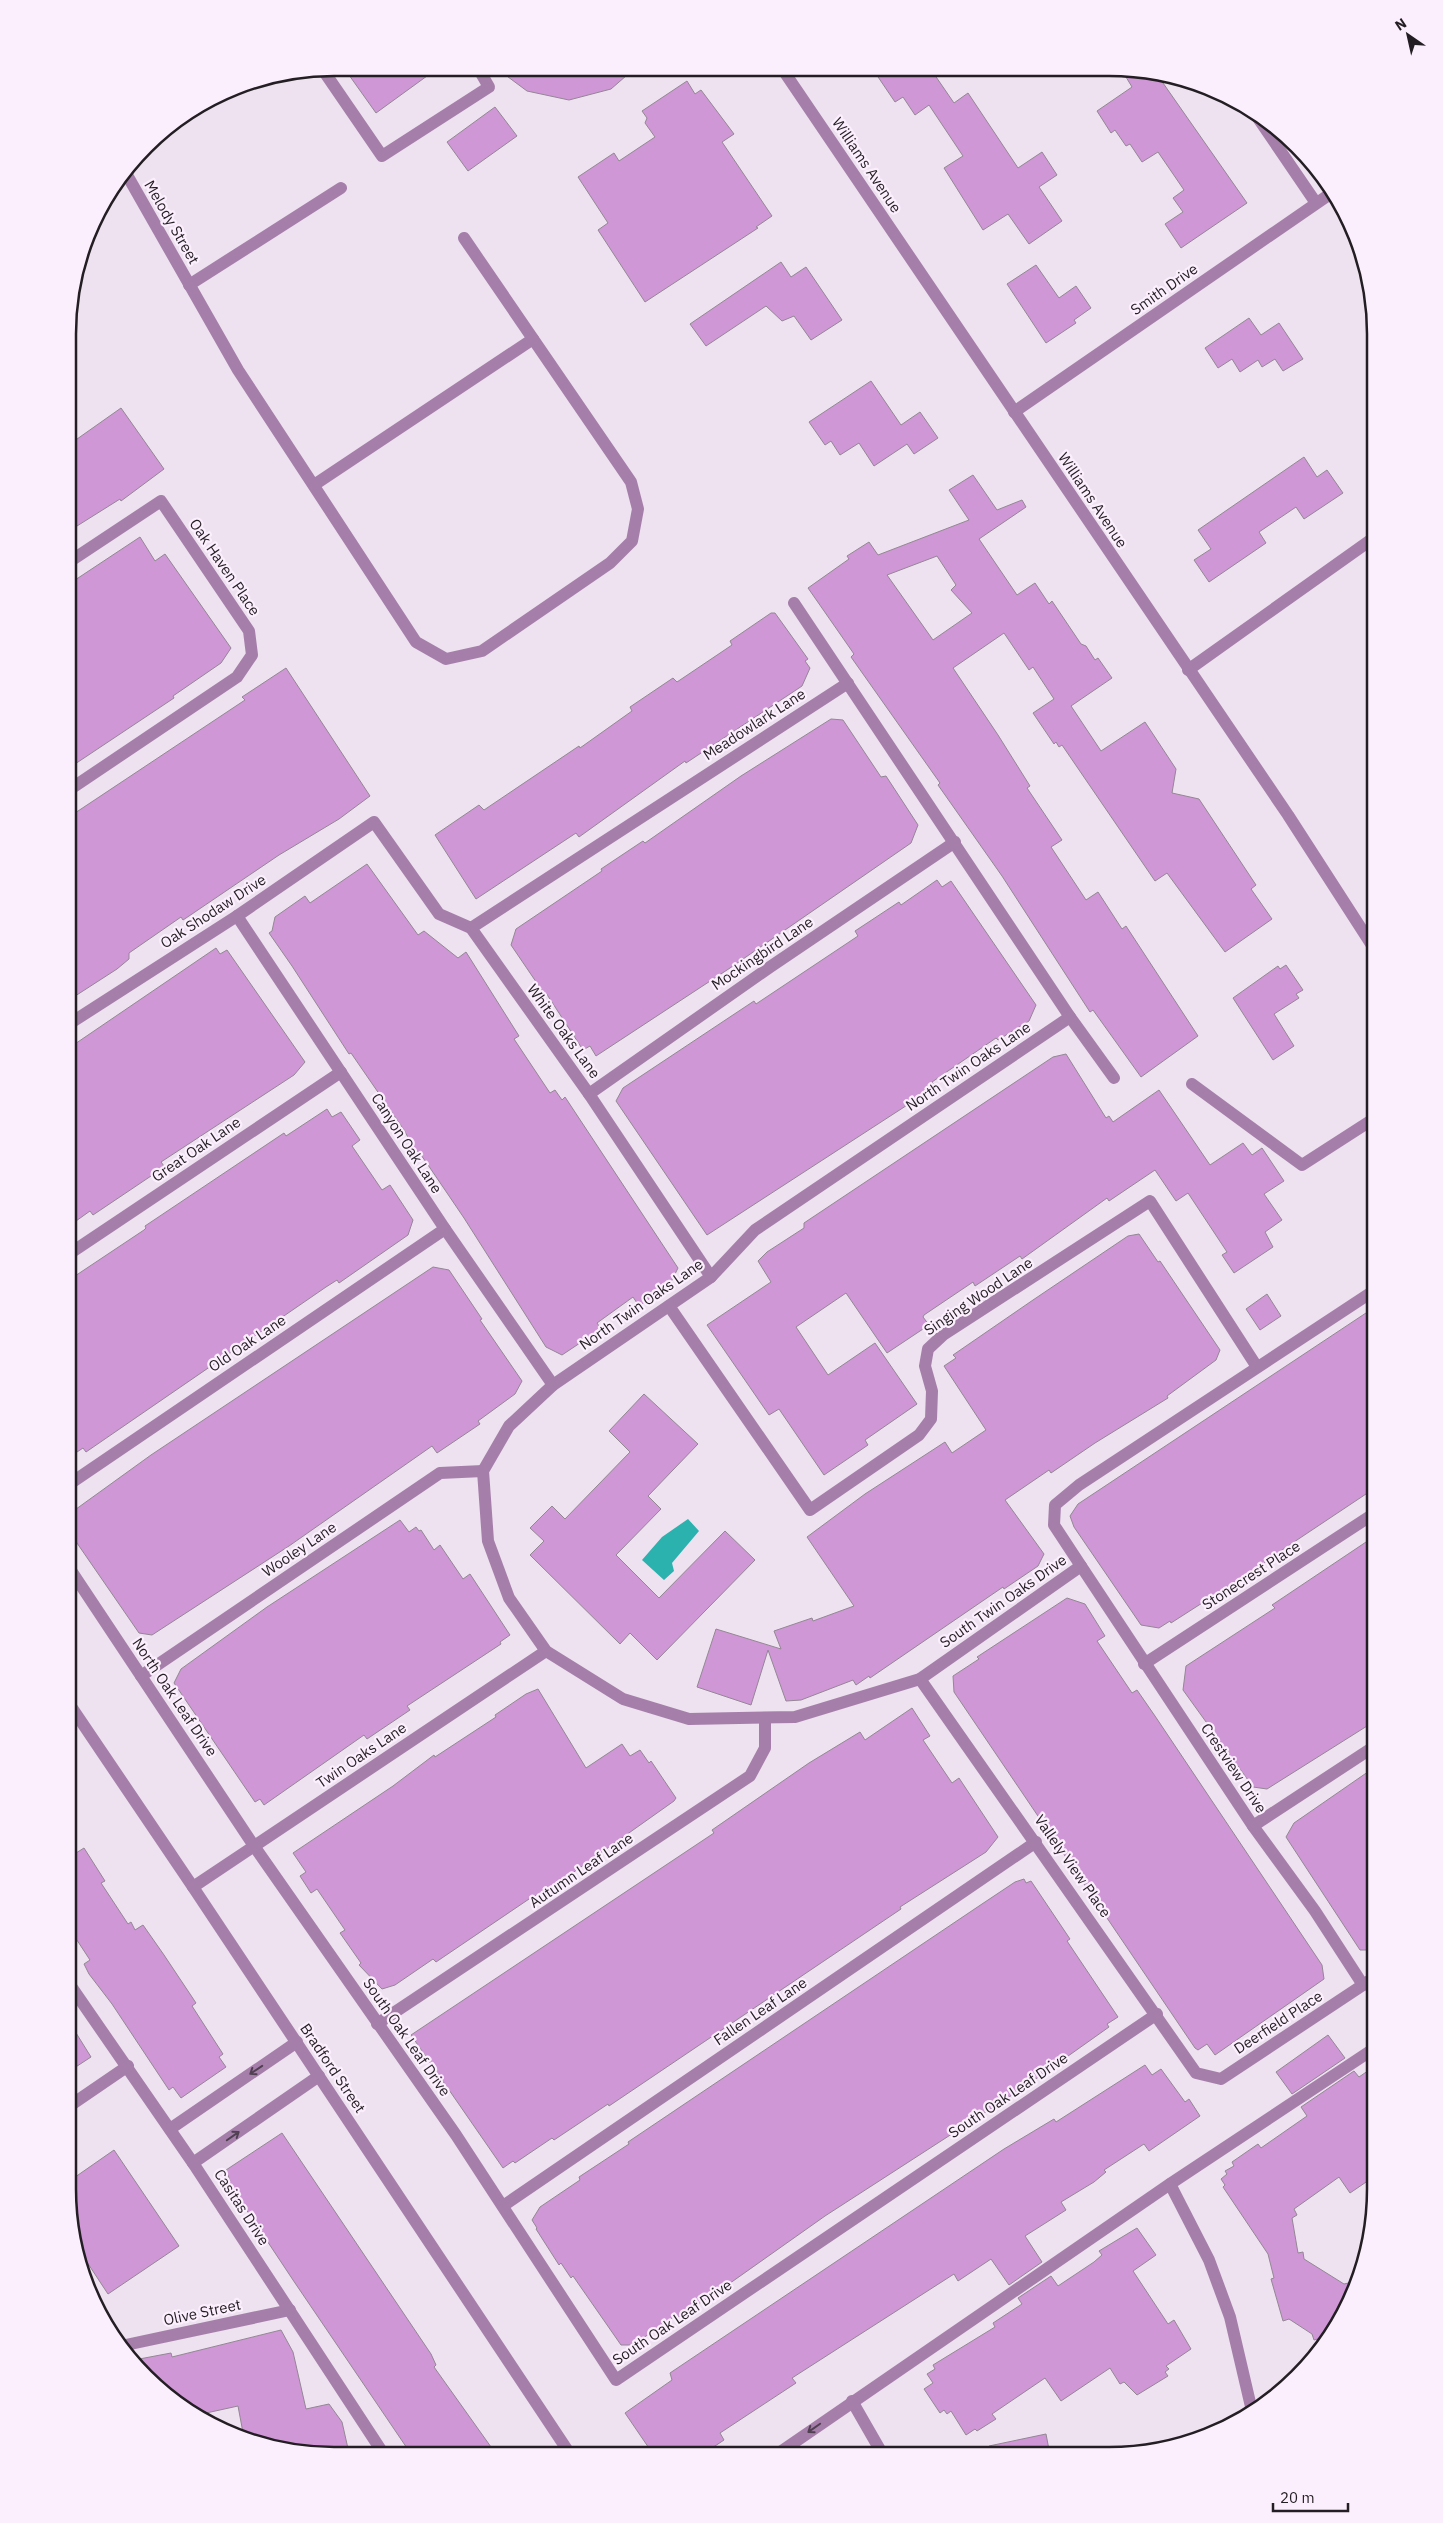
<svg xmlns="http://www.w3.org/2000/svg" width="1443" height="2523" font-family="'IBM Plex Sans',sans-serif">
	<style>
		.water { fill: #2bb2ae }
		.building { fill: #d097d7; stroke: #938794; fill-rule: evenodd }
		.lines { fill: none; stroke-linecap: round; stroke-linejoin: round }
		.minor { stroke: #a57faa; stroke-width: 12 }
		.oneway { stroke: #504052 }
		.labels { text-anchor: middle; dominant-baseline: central; stroke-width: 4.5; stroke-linejoin: round; paint-order: stroke }
		.street-label { font-size: 15px; fill: #231e23; stroke: #fceffd }
		.rim { fill: none; stroke: #231e23; stroke-width: 2.5 }
	</style>
	<rect width="100%" height="100%" fill="#eee1f0"/>
	<path class="water" d="M 688,1519 L 699,1531 L 672,1563 L 674,1571 L 664,1580 L 642,1560 L 662,1537 Z"/>
	<g class="building">
		<path d="M 344,68 L 438,68 L 376,113 Z"/>
		<path d="M 496,68 L 526,69 L 634,69 L 611,89 L 569,100 L 527,91 Z"/>
		<path d="M 874,71 L 932,71 L 954,103 L 968,93 L 1018,168 L 1042,152 L 1057,175 L 1039,187 L 1062,221 L 1029,244 L 1008,214 L 983,230 L 944,168 L 963,156 L 929,105 L 915,115 L 903,97 L 895,102 Z"/>
		<path d="M 1123,72 L 1156,73 L 1247,203 L 1181,248 L 1165,224 L 1183,212 L 1173,198 L 1184,190 L 1158,152 L 1142,162 L 1130,144 L 1126,146 L 1115,130 L 1111,133 L 1097,111 L 1132,87 Z"/>
		<path d="M 687,81 L 695,94 L 701,90 L 734,134 L 722,142 L 772,216 L 756,227 L 758,228 L 645,302 L 598,230 L 608,223 L 578,177 L 614,153 L 619,161 L 655,137 L 645,123 L 647,118 L 642,111 Z"/>
		<path d="M 495,107 L 517,136 L 468,171 L 447,142 Z"/>
		<path d="M 781,262 L 791,277 L 806,267 L 842,320 L 811,340 L 794,316 L 782,321 L 766,306 L 706,346 L 690,324 Z"/>
		<path d="M 1036,265 L 1059,298 L 1076,286 L 1091,308 L 1074,320 L 1076,323 L 1046,343 L 1007,284 Z"/>
		<path d="M 1249,318 L 1261,335 L 1279,323 L 1303,359 L 1283,371 L 1275,359 L 1262,367 L 1258,360 L 1240,372 L 1232,359 L 1218,368 L 1205,348 Z"/>
		<path d="M 871,381 L 901,425 L 920,412 L 938,438 L 914,454 L 907,444 L 874,466 L 859,443 L 840,455 L 831,441 L 825,445 L 809,422 Z"/>
		<path d="M 121,408 L 164,469 L 121,501 L 120,499 L 69,531 L 70,444 Z"/>
		<path d="M 1304,457 L 1317,477 L 1327,470 L 1343,493 L 1304,519 L 1296,507 L 1259,532 L 1266,543 L 1209,582 L 1194,560 L 1211,549 L 1198,530 Z"/>
		<path d="M 973,475 L 997,510 L 1022,500 L 1026,507 L 979,539 L 1017,595 L 1035,583 L 1049,604 L 1052,601 L 1081,644 L 1086,646 L 1095,660 L 1098,658 L 1112,678 L 1071,706 L 1101,751 L 1145,722 L 1176,769 L 1172,793 L 1199,799 L 1256,885 L 1251,889 L 1272,919 L 1225,952 L 1167,873 L 1155,881 L 1062,745 L 1059,747 L 1056,742 L 1054,744 L 1033,713 L 1054,699 L 1033,667 L 1029,670 L 1004,633 L 953,668 L 998,735 L 1030,786 L 1027,788 L 1062,840 L 1051,847 L 1086,900 L 1098,892 L 1122,929 L 1126,926 L 1198,1036 L 1141,1077 L 1093,1010 L 1090,1012 L 1002,876 L 938,785 L 940,783 L 851,657 L 854,654 L 808,588 L 849,559 L 847,556 L 869,542 L 878,555 L 969,520 L 949,490 ZM 937,556 L 956,585 L 951,590 L 972,613 L 933,640 L 887,575 Z"/>
		<path d="M 140,537 L 155,561 L 165,554 L 231,648 L 221,663 L 173,696 L 174,698 L 69,768 L 69,584 Z"/>
		<path d="M 771,613 L 775,613 L 808,659 L 805,661 L 810,668 L 802,686 L 686,763 L 685,761 L 579,837 L 576,833 L 476,899 L 435,835 L 479,805 L 484,810 L 579,746 L 580,748 L 632,711 L 630,707 L 673,678 L 677,682 L 732,645 L 730,641 Z"/>
		<path d="M 286,668 L 370,796 L 339,819 L 279,855 L 192,914 L 183,920 L 181,917 L 129,953 L 129,959 L 117,969 L 69,1000 L 69,817 L 245,700 L 242,697 Z"/>
		<path d="M 831,719 L 843,720 L 881,777 L 886,776 L 918,825 L 911,843 L 730,968 L 596,1056 L 590,1046 L 583,1050 L 546,993 L 545,995 L 511,945 L 516,929 L 602,871 L 601,869 L 643,841 L 645,843 L 741,776 Z"/>
		<path d="M 367,864 L 418,935 L 424,931 L 458,958 L 466,952 L 519,1036 L 514,1039 L 550,1093 L 555,1090 L 562,1100 L 565,1097 L 678,1268 L 670,1284 L 639,1306 L 633,1297 L 597,1323 L 601,1329 L 562,1355 L 546,1347 L 464,1218 L 426,1162 L 418,1151 L 416,1152 L 404,1130 L 351,1053 L 349,1054 L 292,966 L 269,933 L 272,931 L 275,917 L 305,896 L 310,903 Z"/>
		<path d="M 937,880 L 942,887 L 951,881 L 1036,1005 L 1029,1021 L 998,1040 L 996,1038 L 932,1082 L 935,1087 L 707,1235 L 616,1101 L 623,1088 L 754,1001 L 756,1004 L 858,936 L 855,931 L 899,902 L 901,905 Z"/>
		<path d="M 216,948 L 220,954 L 227,950 L 305,1062 L 294,1075 L 161,1162 L 164,1166 L 151,1176 L 93,1215 L 90,1211 L 69,1226 L 69,1048 Z"/>
		<path d="M 1286,965 L 1303,990 L 1296,994 L 1299,998 L 1274,1014 L 1294,1046 L 1273,1060 L 1233,998 L 1278,966 L 1280,969 Z"/>
		<path d="M 1066,1054 L 1106,1118 L 1109,1116 L 1113,1122 L 1159,1090 L 1210,1165 L 1243,1143 L 1252,1155 L 1262,1148 L 1284,1181 L 1264,1194 L 1282,1220 L 1265,1232 L 1273,1247 L 1234,1273 L 1222,1255 L 1227,1252 L 1188,1193 L 1176,1201 L 1155,1170 L 1109,1201 L 1107,1198 L 1022,1259 L 1020,1256 L 975,1286 L 973,1282 L 924,1315 L 923,1317 L 929,1325 L 887,1353 L 846,1293 L 796,1327 L 828,1375 L 875,1343 L 917,1404 L 865,1440 L 868,1445 L 824,1475 L 779,1409 L 769,1415 L 707,1325 L 771,1282 L 758,1261 L 767,1252 L 804,1228 L 804,1223 L 1053,1057 Z"/>
		<path d="M 327,1109 L 332,1117 L 341,1112 L 360,1140 L 352,1146 L 382,1190 L 390,1185 L 413,1220 L 408,1235 L 339,1283 L 337,1280 L 326,1287 L 86,1452 L 83,1448 L 68,1458 L 69,1280 L 144,1230 L 146,1228 L 145,1226 L 284,1133 L 286,1136 Z"/>
		<path d="M 1139,1234 L 1158,1262 L 1160,1261 L 1220,1350 L 1216,1360 L 1167,1396 L 1168,1398 L 1095,1443 L 1051,1473 L 1049,1470 L 1005,1500 L 1044,1554 L 1038,1566 L 1004,1589 L 1003,1587 L 870,1678 L 869,1676 L 856,1685 L 853,1680 L 801,1700 L 786,1701 L 768,1650 L 751,1705 L 697,1687 L 716,1629 L 781,1649 L 774,1631 L 812,1618 L 813,1621 L 854,1606 L 807,1537 L 865,1494 L 945,1442 L 952,1453 L 986,1430 L 944,1366 L 956,1358 L 953,1355 L 1033,1300 L 1128,1236 Z"/>
		<path d="M 433,1267 L 449,1270 L 482,1319 L 480,1320 L 522,1381 L 515,1394 L 478,1421 L 480,1424 L 437,1453 L 432,1446 L 289,1546 L 152,1635 L 139,1633 L 68,1530 L 68,1521 L 72,1512 L 151,1455 Z"/>
		<path d="M 1267,1294 L 1281,1316 L 1260,1330 L 1246,1309 Z"/>
		<path d="M 1375,1307 L 1375,1488 L 1279,1552 L 1280,1553 L 1171,1623 L 1170,1621 L 1159,1628 L 1141,1625 L 1074,1527 L 1070,1516 L 1078,1504 Z"/>
		<path d="M 644,1394 L 698,1444 L 648,1496 L 661,1509 L 616,1555 L 659,1598 L 725,1531 L 755,1560 L 657,1660 L 630,1633 L 620,1644 L 530,1555 L 544,1541 L 530,1528 L 552,1506 L 565,1519 L 630,1452 L 609,1431 Z"/>
		<path d="M 400,1520 L 409,1532 L 416,1527 L 419,1531 L 421,1530 L 434,1550 L 440,1545 L 463,1579 L 470,1574 L 510,1635 L 500,1642 L 501,1644 L 407,1706 L 410,1710 L 367,1739 L 364,1735 L 264,1805 L 260,1799 L 255,1802 L 174,1683 L 181,1669 L 267,1607 Z"/>
		<path d="M 1375,1536 L 1375,1721 L 1267,1789 L 1253,1787 L 1183,1690 L 1186,1666 L 1275,1608 L 1272,1605 Z"/>
		<path d="M 1067,1598 L 1085,1604 L 1105,1636 L 1097,1641 L 1132,1693 L 1137,1690 L 1155,1716 L 1322,1965 L 1324,1979 L 1215,2055 L 1207,2044 L 1198,2050 L 1195,2048 L 954,1692 L 953,1676 L 979,1659 L 977,1657 Z"/>
		<path d="M 538,1689 L 586,1768 L 622,1744 L 630,1756 L 640,1750 L 649,1763 L 651,1761 L 676,1798 L 674,1801 L 547,1891 L 532,1897 L 436,1962 L 433,1959 L 395,1985 L 382,1989 L 359,1965 L 361,1963 L 340,1933 L 345,1930 L 317,1889 L 311,1893 L 300,1876 L 306,1872 L 293,1853 L 393,1786 L 434,1755 L 435,1757 L 496,1717 L 495,1715 L 526,1694 Z"/>
		<path d="M 912,1708 L 930,1736 L 923,1740 L 952,1783 L 959,1778 L 998,1837 L 986,1852 L 900,1907 L 901,1909 L 609,2106 L 608,2104 L 554,2140 L 552,2138 L 515,2163 L 513,2161 L 503,2168 L 411,2035 L 714,1833 L 712,1830 L 809,1763 L 860,1732 L 865,1740 Z"/>
		<path d="M 1375,1767 L 1375,1950 L 1360,1950 L 1286,1837 L 1294,1823 Z"/>
		<path d="M 84,1848 L 105,1881 L 101,1883 L 128,1924 L 131,1922 L 135,1930 L 143,1925 L 164,1955 L 196,2003 L 192,2006 L 223,2054 L 219,2057 L 226,2067 L 181,2098 L 173,2087 L 169,2090 L 112,2004 L 89,1974 L 84,1964 L 90,1960 L 69,1928 L 68,1858 Z"/>
		<path d="M 1024,1879 L 1026,1883 L 1031,1881 L 1070,1939 L 1067,1941 L 1118,2017 L 1107,2024 L 1109,2027 L 1023,2088 L 825,2216 L 726,2286 L 677,2318 L 675,2316 L 633,2345 L 621,2345 L 573,2276 L 571,2278 L 561,2263 L 559,2265 L 536,2229 L 537,2228 L 532,2220 L 540,2207 L 580,2180 L 579,2177 L 629,2144 L 628,2142 L 979,1906 L 1015,1882 Z"/>
		<path d="M 68,2020 L 91,2057 L 68,2072 Z"/>
		<path d="M 1328,2035 L 1345,2058 L 1292,2094 L 1276,2072 Z"/>
		<path d="M 1145,2065 L 1152,2075 L 1161,2069 L 1185,2102 L 1189,2099 L 1200,2116 L 1149,2151 L 1144,2144 L 1104,2170 L 1106,2172 L 1094,2182 L 1061,2202 L 1066,2210 L 1025,2236 L 1042,2262 L 1009,2285 L 991,2259 L 958,2281 L 954,2274 L 792,2378 L 796,2383 L 720,2433 L 724,2440 L 703,2454 L 653,2454 L 625,2413 L 672,2380 L 670,2373 L 1004,2149 L 1054,2119 L 1056,2122 Z"/>
		<path d="M 1375,2066 L 1375,2154 L 1367,2160 L 1375,2172 L 1375,2176 L 1350,2193 L 1339,2177 L 1294,2209 L 1297,2215 L 1292,2218 L 1298,2253 L 1303,2252 L 1304,2259 L 1344,2284 L 1357,2281 L 1355,2290 L 1329,2336 L 1314,2340 L 1312,2334 L 1289,2319 L 1283,2321 L 1271,2279 L 1274,2278 L 1268,2254 L 1223,2187 L 1225,2185 L 1221,2179 L 1227,2174 L 1225,2171 L 1234,2166 L 1232,2162 L 1258,2144 L 1261,2148 L 1307,2116 L 1301,2107 L 1354,2071 L 1359,2077 Z"/>
		<path d="M 282,2133 L 431,2354 L 436,2365 L 434,2367 L 496,2454 L 411,2454 L 293,2280 L 228,2182 L 230,2181 L 226,2170 Z"/>
		<path d="M 114,2150 L 179,2246 L 108,2294 L 77,2247 L 68,2182 Z"/>
		<path d="M 1137,2228 L 1156,2255 L 1133,2271 L 1168,2324 L 1174,2320 L 1191,2349 L 1166,2366 L 1169,2369 L 1165,2372 L 1168,2376 L 1137,2395 L 1124,2382 L 1120,2384 L 1110,2368 L 1061,2401 L 1045,2378 L 992,2414 L 996,2419 L 977,2431 L 975,2429 L 966,2435 L 951,2411 L 947,2414 L 944,2410 L 940,2413 L 924,2389 L 933,2383 L 927,2374 L 935,2369 L 933,2365 L 995,2327 L 993,2323 L 1022,2304 L 1018,2298 L 1051,2276 L 1058,2286 L 1094,2262 L 1102,2255 L 1099,2251 Z"/>
		<path d="M 281,2330 L 293,2352 L 306,2409 L 329,2404 L 342,2422 L 349,2453 L 299,2453 L 244,2438 L 238,2406 L 197,2415 L 172,2400 L 134,2360 L 171,2353 L 172,2357 Z"/>
		<path d="M 1046,2434 L 1050,2455 L 990,2455 L 989,2446 Z"/>
	</g>
	<g class="lines">
		<g class="minor">
			<path d="M 323,70 L 382,156 L 489,87 L 478,68"/>
			<path d="M 783,70 L 1288,815 L 1375,950"/>
			<path d="M 1256,115 L 1316,203"/>
			<path d="M 127,175 L 238,370 L 416,642 L 446,659 L 482,651 L 610,563 L 632,541 L 638,509 L 631,482 L 464,238"/>
			<path d="M 189,285 L 341,188"/>
			<path d="M 1014,412 L 1333,192"/>
			<path d="M 314,485 L 533,339"/>
			<path d="M 794,603 L 1070,1017 L 1114,1078"/>
			<path d="M 1188,670 L 1375,537"/>
			<path d="M 69,790 L 237,677 L 252,655 L 249,631 L 161,501 L 69,562"/>
			<path d="M 237,916 L 445,1229 L 553,1385"/>
			<path d="M 471,928 L 848,683"/>
			<path d="M 1070,1017 L 755,1230 L 711,1277 L 553,1385 L 509,1426 L 483,1471 L 488,1541 L 509,1598 L 546,1651 L 623,1699 L 689,1719 L 795,1717 L 920,1679 L 1081,1566 L 1054,1525 L 1055,1505 L 1079,1485 L 1375,1290"/>
			<path d="M 69,1024 L 237,916 L 374,822 L 439,914 L 471,928 L 589,1094 L 711,1277"/>
			<path d="M 1192,1084 L 1302,1165 L 1375,1118"/>
			<path d="M 589,1094 L 770,967 L 955,842"/>
			<path d="M 69,1254 L 341,1072"/>
			<path d="M 669,1306 L 810,1510 L 919,1435 L 931,1419 L 932,1391 L 925,1366 L 928,1349 L 943,1335 L 1150,1201 L 1257,1367"/>
			<path d="M 68,1485 L 445,1229"/>
			<path d="M 68,1566 L 254,1846 L 456,2135 L 616,2380 L 1157,2014"/>
			<path d="M 1081,1566 L 1253,1826 L 1315,1911 L 1363,1985"/>
			<path d="M 1144,1664 L 1375,1513"/>
			<path d="M 141,1676 L 440,1473 L 483,1471"/>
			<path d="M 920,1679 L 1196,2073 L 1221,2079 L 1375,1977"/>
			<path d="M 68,1702 L 193,1887 L 570,2454"/>
			<path d="M 1253,1826 L 1375,1746"/>
			<path d="M 193,1887 L 546,1651"/>
			<path d="M 68,1982 L 193,2163 L 383,2453"/>
			<path d="M 377,2024 L 750,1776 L 765,1748 L 765,1718"/>
			<path d="M 68,2107 L 128,2066"/>
			<path d="M 170,2129 L 297,2042"/>
			<path d="M 193,2163 L 319,2076"/>
			<path d="M 1170,2184 L 1209,2260 L 1230,2317 L 1252,2411"/>
			<path d="M 503,2206 L 1036,1842"/>
			<path d="M 121,2346 L 290,2310"/>
			<path d="M 852,2401 L 883,2455"/>
			<path d="M 776,2455 L 1170,2184 L 1375,2048"/>
		</g>
	</g>
	<defs><path id="oneway-shaft" d="M-6 0H5M1.5-3L5.5 0L1.5 3" fill="none" stroke-width="1.6" stroke-linecap="round" stroke-linejoin="round" transform="scale(1.25)"/></defs>
	<g class="oneway">
		<use href="#oneway-shaft" transform="translate(256 2070) rotate(146)"/>
		<use href="#oneway-shaft" transform="translate(233 2136) rotate(-35)"/>
		<use href="#oneway-shaft" transform="translate(814 2428) rotate(145)"/>
	</g>
	<g class="labels">
		<g class="street-label">
			<text transform="translate(867 165) rotate(56)">Williams Avenue</text>
			<text transform="translate(172 222) rotate(60)">Melody Street</text>
			<text transform="translate(1164 289) rotate(-35)">Smith Drive</text>
			<text transform="translate(1093 500) rotate(56)">Williams Avenue</text>
			<text transform="translate(225 567) rotate(56)">Oak Haven Place</text>
			<text transform="translate(754 724) rotate(-33)">Meadowlark Lane</text>
			<text transform="translate(213 911) rotate(-33)">Oak Shodaw Drive</text>
			<text transform="translate(762 953) rotate(-34)">Mockingbird Lane</text>
			<text transform="translate(564 1031) rotate(54)">White Oaks Lane</text>
			<text transform="translate(968 1066) rotate(-34)">North Twin Oaks Lane</text>
			<text transform="translate(407 1143) rotate(57)">Canyon Oak Lane</text>
			<text transform="translate(196 1149) rotate(-34)">Great Oak Lane</text>
			<text transform="translate(978 1296) rotate(-34)">Singing Wood Lane</text>
			<text transform="translate(641 1304) rotate(-35)">North Twin Oaks Lane</text>
			<text transform="translate(247 1343) rotate(-34)">Old Oak Lane</text>
			<text transform="translate(299 1549) rotate(-34)">Wooley Lane</text>
			<text transform="translate(1251 1575) rotate(-33)">Stonecrest Place</text>
			<text transform="translate(1003 1601) rotate(-35)">South Twin Oaks Drive</text>
			<text transform="translate(175 1697) rotate(56)">North Oak Leaf Drive</text>
			<text transform="translate(361 1755) rotate(-34)">Twin Oaks Lane</text>
			<text transform="translate(1234 1768) rotate(56)">Crestview Drive</text>
			<text transform="translate(1073 1866) rotate(55)">Vallely View Place</text>
			<text transform="translate(581 1870) rotate(-34)">Autumn Leaf Lane</text>
			<text transform="translate(760 2011) rotate(-34)">Fallen Leaf Lane</text>
			<text transform="translate(1278 2022) rotate(-33)">Deerfield Place</text>
			<text transform="translate(407 2037) rotate(55)">South Oak Leaf Drive</text>
			<text transform="translate(333 2068) rotate(56)">Bradford Street</text>
			<text transform="translate(1008 2095) rotate(-34)">South Oak Leaf Drive</text>
			<text transform="translate(242 2207) rotate(57)">Casitas Drive</text>
			<text transform="translate(202 2312) rotate(-12)">Olive Street</text>
			<text transform="translate(672 2322) rotate(-34)">South Oak Leaf Drive</text>
		</g>
	</g>
	<path d="M0 0H1443V2523H0ZM334 76H1109A258 258 0 0 1 1367 334V2189A258 258 0 0 1 1109 2447H334A258 258 0 0 1 76 2189V334A258 258 0 0 1 334 76Z" fill="#fceffd" fill-rule="evenodd"/>
	<path class="rim" d="M334 76H1109A258 258 0 0 1 1367 334V2189A258 258 0 0 1 1109 2447H334A258 258 0 0 1 76 2189V334A258 258 0 0 1 334 76Z"/>
	<g transform="translate(1408 35) rotate(326)" stroke="#fceffd" stroke-width="4" paint-order="stroke">
	<path d="M0-4L9 19L0 12L-9 19Z" fill="#231e23"/>
	<text y="-8" font-size="14" font-weight="bold" text-anchor="middle" fill="#231e23">N</text>
	</g>
	<path d="M1273 2503v8h75v-8" fill="none" stroke="#231e23" stroke-width="2.5"/>
	<text x="1280" y="2503" font-size="15" fill="#231e23" stroke="#fceffd" stroke-width="4" paint-order="stroke">20 m</text>
</svg>
